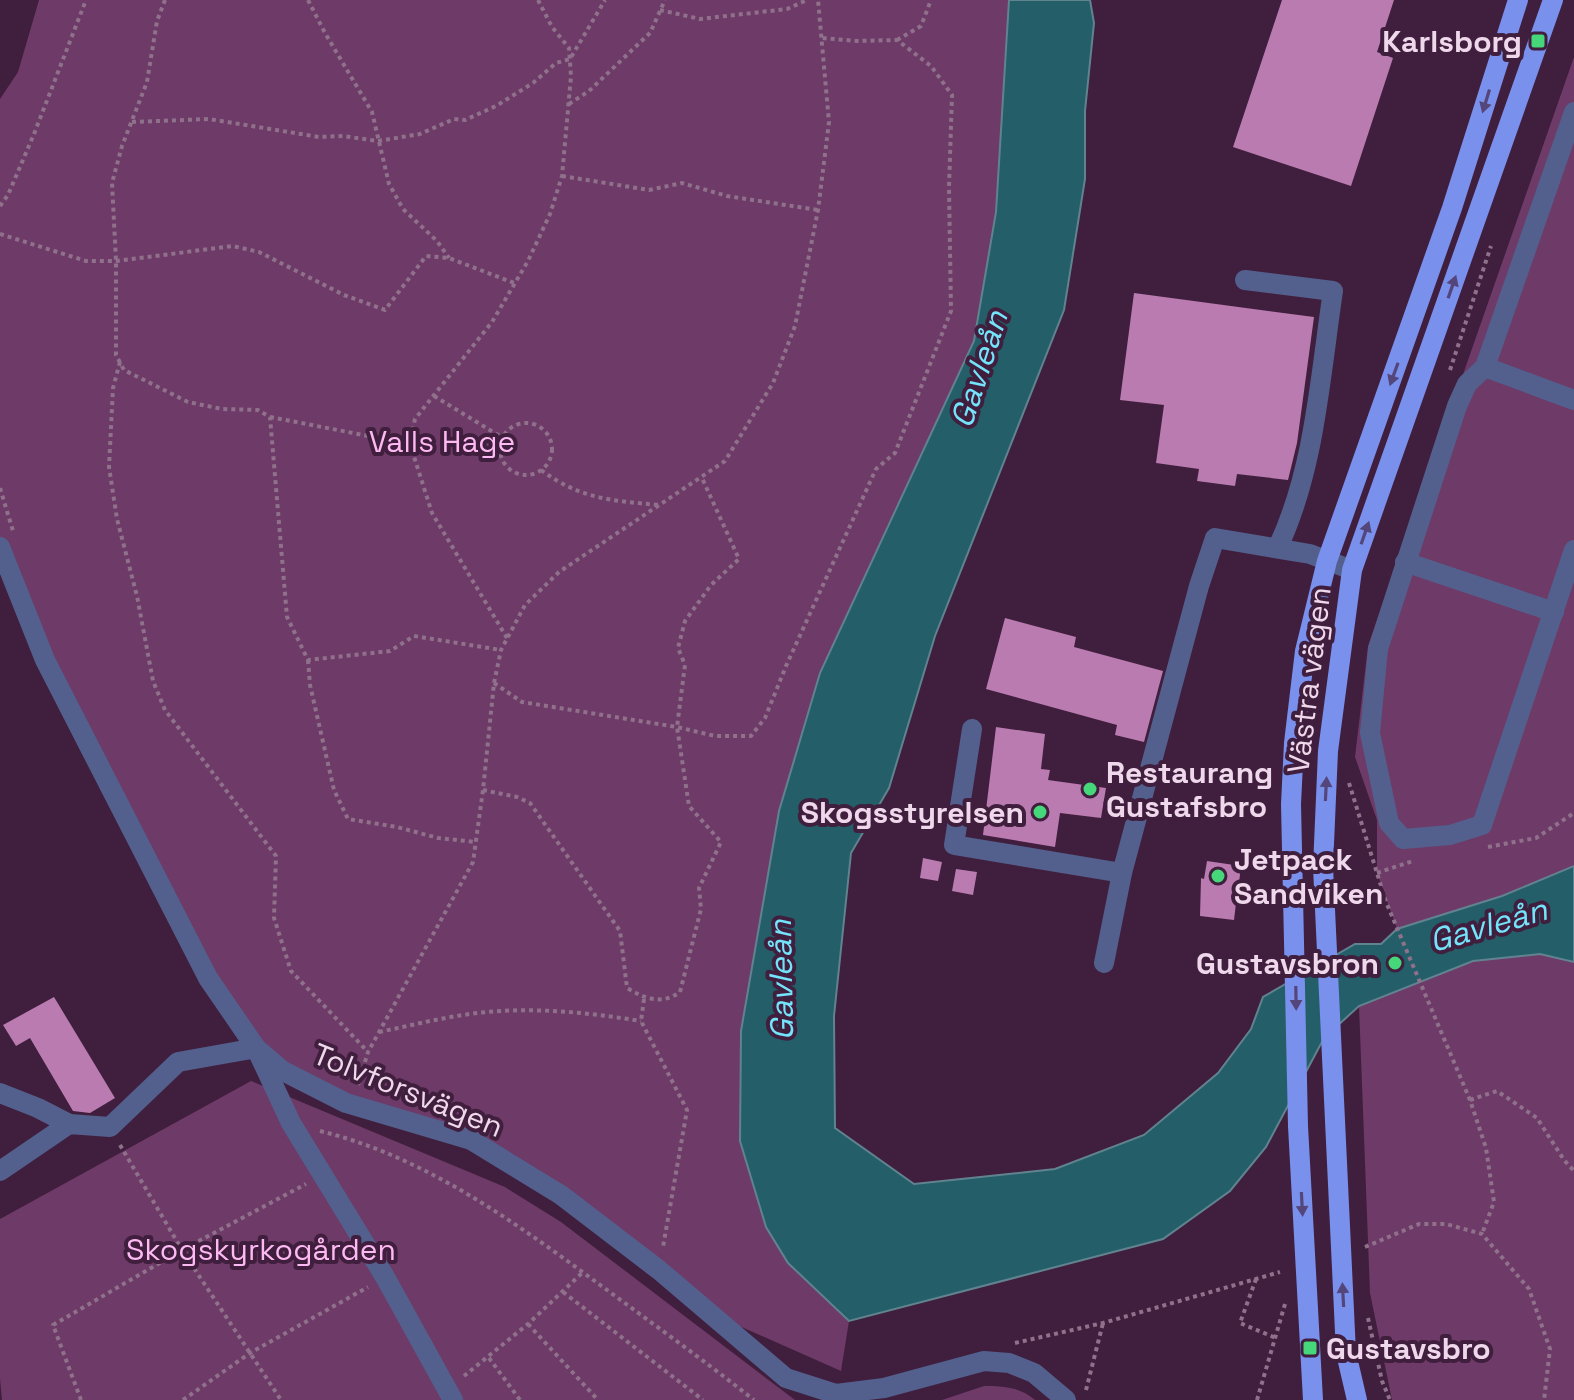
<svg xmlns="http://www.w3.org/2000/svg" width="1574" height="1400" font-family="'Space Grotesk',sans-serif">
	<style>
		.green { fill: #6e3a68 }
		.water { fill: #245f69; stroke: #618390; stroke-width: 2 }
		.building { fill: #b97bb0 }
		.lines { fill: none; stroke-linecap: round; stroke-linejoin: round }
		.path { stroke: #8f718b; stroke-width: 4; stroke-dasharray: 4 4; stroke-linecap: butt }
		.minor { stroke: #53608d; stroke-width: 20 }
		.major { stroke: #7990ed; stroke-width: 20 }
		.oneway { fill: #54467b }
		.poi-dot { fill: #45d77a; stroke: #401e3d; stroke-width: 3 }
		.labels { text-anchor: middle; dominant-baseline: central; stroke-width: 8; stroke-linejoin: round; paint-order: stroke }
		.poi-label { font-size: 30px; font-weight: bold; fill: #efd8eb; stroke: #401e3d; text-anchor: end }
		.park-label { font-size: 30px; fill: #fcb9f2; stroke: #401e3d }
		.street-label { font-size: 30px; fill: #efd8eb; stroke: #401e3d }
		.water-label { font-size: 32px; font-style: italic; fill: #73e4fa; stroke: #401e3d }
	</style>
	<rect width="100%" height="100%" fill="#401e3d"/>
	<g class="green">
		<path d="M 39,0 L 1009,0 L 996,212 L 974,341 L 820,673 L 779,811 L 741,1031 L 740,1141 L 766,1227 L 849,1321 L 841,1371 L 710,1313 L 471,1140 L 283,1071 L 208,978 L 0,547 L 0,99 L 18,72 Z"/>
		<path d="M 1574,57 L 1574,866 L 1502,896 L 1397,929 L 1377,873 L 1377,820 L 1355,757 L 1368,646 Z"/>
		<path d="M 1540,954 L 1574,962 L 1574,1400 L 1392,1400 L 1370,1293 L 1359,1006 L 1473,961 Z"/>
		<path d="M 251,1081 L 505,1187 L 561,1222 L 795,1400 L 2,1400 L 0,1379 L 0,1219 Z"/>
		<path d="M 984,1386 C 1003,1386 1020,1387 1035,1400 L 942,1400 Z"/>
	</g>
	<path class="water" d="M 1009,0 L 1090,0 L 1094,23 L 1085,111 L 1085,179 L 1064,310 L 935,636 L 889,788 L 851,853 L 834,1016 L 835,1128 L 914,1184 L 1055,1169 L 1144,1135 L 1218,1073 L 1251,1029 L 1263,997 L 1355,944 L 1381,944 L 1397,929 L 1502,896 L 1574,866 L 1574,962 L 1540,954 L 1473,961 L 1359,1006 L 1324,1038 L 1266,1147 L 1230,1191 L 1163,1239 L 849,1321 L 788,1263 L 766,1227 L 740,1141 L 741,1031 L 779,811 L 820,673 L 974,341 L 996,212 Z"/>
	<g class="building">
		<path d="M 1282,0 L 1394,0 L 1377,52 L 1393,58 L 1351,186 L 1233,147 Z"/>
		<path d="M 1134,293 L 1314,317 L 1297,443 L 1288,480 L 1237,474 L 1235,486 L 1197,481 L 1199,469 L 1156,463 L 1164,405 L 1120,400 Z"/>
		<path d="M 1005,618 L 1076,637 L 1074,647 L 1163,671 L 1144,742 L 1115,735 L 1117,725 L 986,689 Z"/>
		<path d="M 996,727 L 1045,734 L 1041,769 L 1050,770 L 1048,780 L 1106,788 L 1101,818 L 1060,813 L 1055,847 L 983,835 Z"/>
		<path d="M 923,858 L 942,862 L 938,881 L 920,878 Z"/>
		<path d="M 1207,861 L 1241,866 L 1239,883 L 1245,892 L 1240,903 L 1236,903 L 1234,920 L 1200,916 L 1201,878 L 1204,879 Z"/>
		<path d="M 956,869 L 977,872 L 973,895 L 952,891 Z"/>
		<path d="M 54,997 L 115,1098 L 90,1113 L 73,1111 L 30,1038 L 16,1046 L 3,1025 Z"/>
	</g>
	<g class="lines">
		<g class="path">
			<path d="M 165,0 L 157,21 L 147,82 L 122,146 L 112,183 L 116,261 L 116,355 L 124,370 L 188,402 L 222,409 L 258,410 L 270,417 L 287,617 L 308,660 L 390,651 L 414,636 L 501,650"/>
			<path d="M 308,0 L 325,33 L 372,112 L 389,184 L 403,209 L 437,241 L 449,258"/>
			<path d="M 660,10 L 700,19 L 787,9 L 807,0"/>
			<path d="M 897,40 L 921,26 L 931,0"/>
			<path d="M 569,104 L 589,91 L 650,33 L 665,0"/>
			<path d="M 132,122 L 209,119 L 319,137 L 343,136 L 378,141 L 420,134 L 454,119 L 465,120 L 496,106 L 533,83 L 556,63 L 570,59 L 605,0"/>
			<path d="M 562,176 L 649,190 L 682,183 L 727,196 L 818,210"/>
			<path d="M 0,206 L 8,195 L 34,134 L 86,0"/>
			<path d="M 0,234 L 86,261 L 116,261 L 233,246 L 259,252 L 344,295 L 385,310 L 426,256 L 449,258 L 514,283"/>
			<path d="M 120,362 L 113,388 L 109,467 L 117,519 L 137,596 L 153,681 L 165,710 L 276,856 L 274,918 L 291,971 L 368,1052"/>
			<path d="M 1450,370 L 1491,246"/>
			<path d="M 434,396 L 503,438"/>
			<path d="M 270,417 L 410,444"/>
			<circle cx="526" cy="449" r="26"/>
			<path d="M 541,470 C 580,499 613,501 660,505"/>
			<path d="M 0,488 L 13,531"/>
			<path d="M 507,638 L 432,513 L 410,444 L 415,419 L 492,322 L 528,261 L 550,214 L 562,176 L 571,76 L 569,48 L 552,27 L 538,0"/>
			<path d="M 308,660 L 310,685 L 334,790 L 348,819 L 397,827 L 438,838 L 476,842"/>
			<path d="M 494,683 L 522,702 L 677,727 L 715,736 L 751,736 L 765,718 L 786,666 L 876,469 L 895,453 L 951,311 L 949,187 L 952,95 L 931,66 L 897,40 L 857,41 L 822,38"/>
			<path d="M 1349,783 L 1386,902 L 1470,1100 L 1486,1148 L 1494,1202 L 1482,1234"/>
			<path d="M 483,790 L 517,797 L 530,803 L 620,931 L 627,988 C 645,999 662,1005 680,992 L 701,909 L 699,888 L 721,842 L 689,806 L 677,727 L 685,665 L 678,648 L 685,621 L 711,585 L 739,559 L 702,478"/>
			<path d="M 1488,847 L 1536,838 L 1574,813"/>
			<path d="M 1377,873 L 1413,861"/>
			<path d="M 644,999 L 641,1021 L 687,1110 L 663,1247"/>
			<path d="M 379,1032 C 409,1026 439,1018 470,1014 C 527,1006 584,1012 641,1021"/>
			<path d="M 358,1085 L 368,1052 L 473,862 L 483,790 L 494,683 L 501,650 L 525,605 L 559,572 L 725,461 L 773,383 L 795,326 L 818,210 L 829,122 L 818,0"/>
			<path d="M 1470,1100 L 1497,1091 L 1537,1118 L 1564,1160 L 1574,1171"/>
			<path d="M 320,1131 C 427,1157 520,1226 607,1290 C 656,1326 706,1362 754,1400"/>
			<path d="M 120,1145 L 182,1250 L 281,1400"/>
			<path d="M 1365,1247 L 1419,1224 L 1446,1224 L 1482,1234 L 1529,1289 L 1550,1349 L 1544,1400"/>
			<path d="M 1256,1279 L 1240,1323 L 1276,1338"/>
			<path d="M 563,1292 L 703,1400"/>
			<path d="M 1368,1318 L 1382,1381 L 1390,1400"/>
			<path d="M 528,1324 L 598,1400"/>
			<path d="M 1015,1343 L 1103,1323 L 1280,1272"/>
			<path d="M 489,1358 L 520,1400"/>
			<path d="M 464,1376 L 528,1324 L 583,1272"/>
			<path d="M 1086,1390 L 1103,1323"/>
			<path d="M 81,1400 L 53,1325 L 182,1250 L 306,1184"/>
			<path d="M 183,1400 L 250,1353 L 368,1287"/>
			<path d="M 1257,1400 L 1285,1304"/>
		</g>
		<g class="minor">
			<path d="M 1574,112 L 1485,367 L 1467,384 L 1457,406 L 1378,649 L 1370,733 L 1389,823 L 1403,839 L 1450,835 L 1482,825 L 1574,550"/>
			<path d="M 1245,280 L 1333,291 C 1320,377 1315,468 1278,547"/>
			<path d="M 1485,367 L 1574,400"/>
			<path d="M 0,547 L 45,660 L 208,978 L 256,1048 L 283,1071 L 346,1103 L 471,1140 L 561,1195 L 659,1270 L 786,1378 L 836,1394 L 884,1388 L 984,1361 L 1009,1363 L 1034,1373 L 1066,1400"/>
			<path d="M 1405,562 L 1554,612"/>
			<path d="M 972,729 L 954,845 L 1122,873"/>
			<path d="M 1104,963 L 1122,873 L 1199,586 L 1215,538 L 1310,554 L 1352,570"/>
			<path d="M 0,1093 L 38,1108 L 69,1124"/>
			<path d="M 0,1171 L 69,1124 L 110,1127 L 178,1062 L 256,1048 L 291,1123 L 385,1277 L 453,1400"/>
		</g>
		<g class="major">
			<path d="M 1313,1400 L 1298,1126 L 1291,804 L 1294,743 L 1305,651 L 1327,561 L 1452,208 L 1518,0"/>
			<path d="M 1357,1400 L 1346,1353 L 1323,867 L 1328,751 L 1352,570 L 1553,0"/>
		</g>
	</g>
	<defs><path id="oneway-solid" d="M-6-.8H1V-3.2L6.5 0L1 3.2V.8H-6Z" transform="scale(2)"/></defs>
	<g class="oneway">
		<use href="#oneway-solid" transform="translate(1486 101) rotate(107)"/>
		<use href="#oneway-solid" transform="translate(1452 287) rotate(-71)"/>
		<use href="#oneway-solid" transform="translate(1394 374) rotate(110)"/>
		<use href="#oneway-solid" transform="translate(1365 533) rotate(-71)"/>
		<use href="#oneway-solid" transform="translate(1326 789) rotate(-87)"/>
		<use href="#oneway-solid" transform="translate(1296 998) rotate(89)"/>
		<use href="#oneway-solid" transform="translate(1302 1204) rotate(87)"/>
		<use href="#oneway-solid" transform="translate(1343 1295) rotate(-93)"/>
	</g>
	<g class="poi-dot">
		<rect x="1530" y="33" width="16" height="16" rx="4"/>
		<circle cx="1090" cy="789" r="8"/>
		<circle cx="1040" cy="812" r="8"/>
		<circle cx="1218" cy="876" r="8"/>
		<circle cx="1395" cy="963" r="8"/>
		<rect x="1302" y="1340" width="16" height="16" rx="4"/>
	</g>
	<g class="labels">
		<g class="poi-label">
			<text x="1522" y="41">Karlsborg</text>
			<text x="1106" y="772" text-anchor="start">Restaurang<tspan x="1106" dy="34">Gustafsbro</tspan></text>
			<text x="1024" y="812">Skogsstyrelsen</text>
			<text x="1234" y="859" text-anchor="start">Jetpack<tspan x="1234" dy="34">Sandviken</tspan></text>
			<text x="1379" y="963">Gustavsbron</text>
			<text x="1326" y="1348" text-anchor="start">Gustavsbro</text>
		</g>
		<g class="park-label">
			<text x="442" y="441">Valls Hage</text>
			<text x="261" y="1249">Skogskyrkogården</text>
		</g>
		<g class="street-label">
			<text transform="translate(1309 680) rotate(-83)">Västra vägen</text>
			<text transform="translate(408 1090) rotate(22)">Tolvforsvägen</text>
		</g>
		<g class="water-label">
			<text transform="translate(979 369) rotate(-72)">Gavleån</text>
			<text transform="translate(1488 925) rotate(-16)">Gavleån</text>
			<text transform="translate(781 980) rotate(-91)">Gavleån</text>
		</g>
	</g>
</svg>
